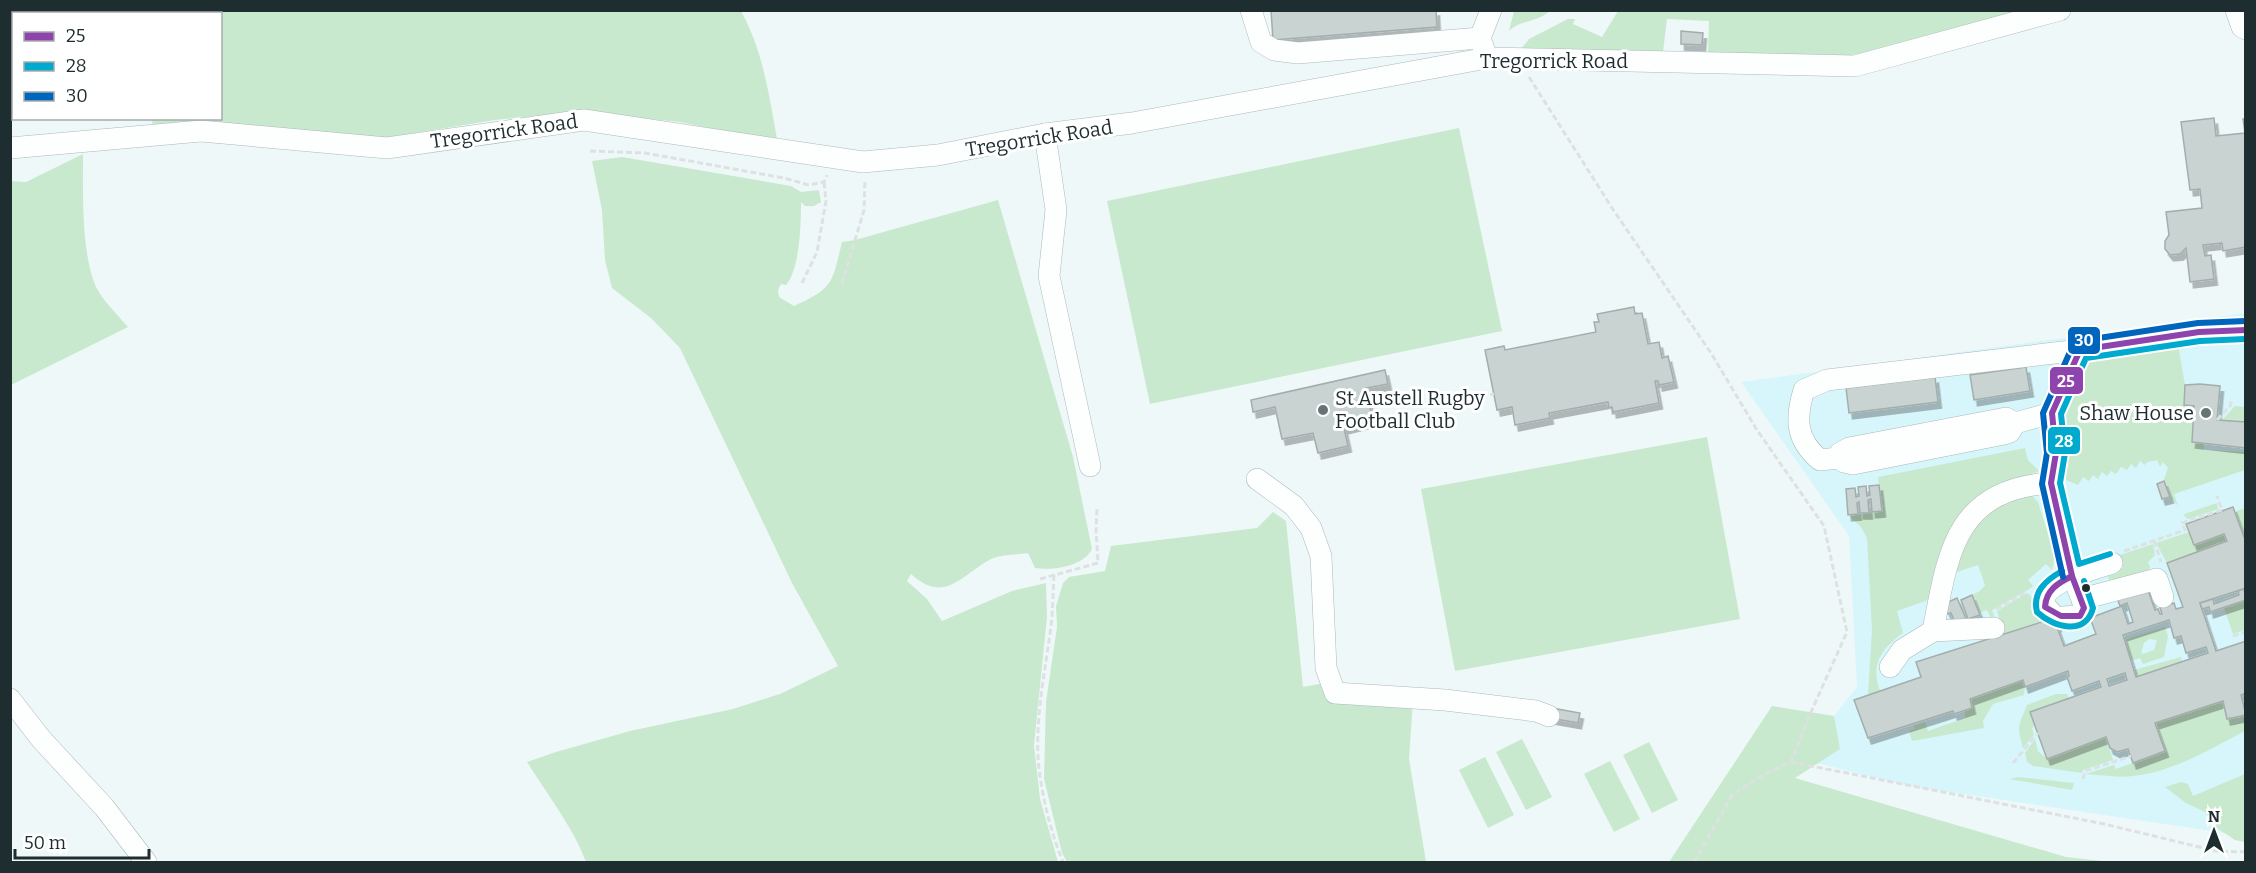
<svg xmlns="http://www.w3.org/2000/svg" width="2256" height="873" font-family="Bitter,serif">
	<style>
		.built { fill: #d7f6fb }
		.green { fill: #c8e9ce; fill-rule: evenodd }
		.building { fill: #c8d3d2; stroke: #a3aeac; stroke-width: 1.5; fill-rule: evenodd; filter: url(#shadow) }
		.lines { fill: none; stroke-linecap: round; stroke-linejoin: round }
		.minor-casing { stroke: #adb8b9; stroke-width: 22 }
		.path { stroke: #dee1e2; stroke-width: 3; stroke-dasharray: 6 3; stroke-linecap: butt }
		.minor { stroke: #fdfefe; stroke-width: 21 }
		.bus-1-casing { stroke: #fff; stroke-width: 10 }
		.bus-2-casing { stroke: #fff; stroke-width: 10 }
		.bus-3-casing { stroke: #fff; stroke-width: 10 }
		.bus-1 { stroke: #8e44ad; stroke-width: 6 }
		.bus-2 { stroke: #00a9ce; stroke-width: 6 }
		.bus-3 { stroke: #0065bd; stroke-width: 6 }
		.poi-dot { fill: #677476; stroke: #fff; stroke-width: 2 }
		.bus-dot { fill: #1e2d2f; stroke: #fff; stroke-width: 2 }
		.labels { text-anchor: middle; dominant-baseline: central; stroke-width: 6; stroke-linejoin: round; paint-order: stroke }
		.street-label { font-size: 20px; fill: #1e2d2f; stroke: #fff }
		.poi-label { font-size: 20px; fill: #1e2d2f; stroke: #fff; text-anchor: start }
		.line-badge { stroke: #fff; stroke-width: 2 }
		.badge-label { font-size: 16px; text-anchor: middle; font-weight: bold; fill: #fff }
	</style>
	<defs>
		<filter id="shadow"><feDropShadow dx="3.5" dy="6" stdDeviation="0" flood-color="#0004"/></filter>
	</defs>
	<rect width="100%" height="100%" fill="#eff8f9"/>
	<path class="built" d="M 2245,313 L 2245,836 L 1909,786 L 1800,759 L 1857,687 L 1849,536 L 1741,382 Z"/>
	<g class="green">
		<path d="M 124,11 L 741,11 C 763,51 769,94 777,139 L 748,136 L 680,122 L 612,115 L 560,114 L 495,120 L 390,137 L 354,138 L 153,130 L 152,119 L 220,118 L 220,14 L 125,14 Z"/>
		<path d="M 1514,11 L 1514,10 L 1550,11 C 1536,23 1520,20 1509,31 Z"/>
		<path d="M 1618,11 L 2023,11 L 1896,48 L 1851,55 L 1708,53 L 1709,21 L 1667,19 L 1663,52 L 1522,48 L 1529,39 L 1568,19 L 1575,19 L 1573,24 L 1602,37 Z"/>
		<path d="M 1459,128 L 1502,331 L 1150,404 L 1107,201 Z"/>
		<path d="M 83,154 C 83,191 81,253 96,287 C 103,301 118,315 128,327 L 11,385 L 11,181 L 26,182 Z"/>
		<path d="M 622,157 L 791,186 L 801,192 L 819,190 L 821,202 L 814,206 L 805,206 L 801,202 C 801,223 800,269 786,285 L 781,284 L 778,290 L 779,297 L 794,306 C 834,288 832,283 842,242 L 855,240 L 998,200 L 1073,457 L 1092,549 C 1084,566 1053,571 1035,568 L 1028,553 C 1017,555 1001,554 991,559 C 961,575 945,605 911,574 L 907,581 L 927,599 L 942,621 L 1012,591 L 1046,583 L 1047,617 L 1034,745 L 1040,799 L 1058,862 L 586,862 C 573,827 547,794 527,762 L 556,752 L 630,731 L 733,709 L 780,694 L 838,666 L 792,583 L 680,348 L 651,318 L 612,288 L 605,260 L 602,210 L 592,161 Z"/>
		<path d="M 2178,344 L 2185,385 L 2184,405 L 2194,406 L 2192,442 L 2204,443 L 2204,450 L 2245,452 L 2245,470 L 2174,494 L 2178,506 L 2169,495 L 2164,479 L 2168,468 L 2163,462 L 2160,467 L 2157,460 L 2147,462 L 2145,465 L 2140,461 L 2136,468 L 2131,464 L 2127,470 L 2121,467 L 2116,474 L 2111,471 L 2107,476 L 2102,472 L 2098,479 L 2093,475 L 2089,481 L 2083,477 L 2078,485 L 2066,480 L 2062,471 L 2059,417 L 2085,363 L 2091,358 Z"/>
		<path d="M 2235,406 L 2245,407 L 2245,422 L 2222,420 Z"/>
		<path d="M 1707,437 L 1740,619 L 1455,671 L 1421,489 Z"/>
		<path d="M 2025,448 L 2028,460 L 2039,471 L 2002,486 L 1931,597 L 1928,600 L 1897,611 L 1903,633 C 1882,648 1870,664 1880,691 L 1868,695 L 1872,630 L 1867,538 L 1861,527 L 1849,516 L 1882,511 L 1878,477 Z"/>
		<path d="M 2030,493 L 2038,502 L 2055,556 L 2052,570 L 2046,564 L 2028,580 L 2033,586 L 2028,590 L 1992,610 L 1996,622 L 1994,624 L 1987,610 L 1979,613 L 1972,595 L 1980,591 L 1985,585 L 1978,565 L 1951,574 L 1961,544 L 1987,511 Z"/>
		<path d="M 2217,503 L 2218,509 L 2189,519 L 2185,517 L 2184,514 Z"/>
		<path d="M 2245,508 L 2245,536 L 2244,537 L 2234,512 Z"/>
		<path d="M 1273,512 L 1286,521 L 1303,687 L 1324,683 L 1413,700 L 1409,759 L 1426,862 L 1067,862 L 1062,853 L 1044,779 L 1046,702 L 1057,627 L 1056,606 L 1063,583 L 1069,577 L 1105,571 L 1111,546 L 1257,528 Z"/>
		<path d="M 2189,532 L 2194,545 L 2224,534 L 2227,541 L 2167,563 L 2156,543 Z"/>
		<path d="M 2153,544 L 2155,555 L 2148,562 L 2150,567 L 2147,574 L 2116,585 L 2114,579 L 2109,580 L 2107,573 L 2123,568 L 2120,555 Z"/>
		<path d="M 2027,593 L 2031,596 L 2040,622 L 2004,634 L 1997,611 Z"/>
		<path d="M 2245,600 L 2245,630 L 2233,634 L 2224,608 Z"/>
		<path d="M 2165,627 L 2168,636 L 2164,657 L 2143,664 L 2140,658 L 2131,661 L 2124,640 ZM 2149,639 L 2157,640 L 2154,650 L 2143,654 L 2141,653 L 2144,643 Z"/>
		<path d="M 2181,657 L 2182,662 L 2136,677 L 2134,670 Z"/>
		<path d="M 2023,680 L 2025,687 L 2024,695 L 1993,704 L 1983,721 L 1984,728 L 1912,741 L 1909,731 L 1915,729 L 1914,726 L 1925,722 L 1928,731 L 1965,718 L 1965,710 L 1972,708 L 1970,699 Z"/>
		<path d="M 2056,694 L 2067,694 L 2069,698 L 2032,728 L 2034,735 L 2023,748 C 2016,725 2019,725 2027,705 Z"/>
		<path d="M 2223,701 L 2245,715 L 2245,731 C 2210,749 2173,772 2133,776 C 2117,778 2101,775 2086,774 L 2114,765 L 2116,769 L 2165,751 L 2155,723 Z"/>
		<path d="M 1772,706 L 1834,716 L 1840,749 L 1795,778 L 2066,857 L 2112,862 L 1669,862 Z"/>
		<path d="M 2106,737 L 2113,760 L 2083,770 L 2082,773 L 2033,766 L 2027,762 L 2025,753 L 2035,739 L 2038,751 L 2047,759 Z"/>
		<path d="M 1522,739 L 1552,797 L 1526,810 L 1496,752 Z"/>
		<path d="M 1649,742 L 1678,800 L 1652,813 L 1623,755 Z"/>
		<path d="M 1485,757 L 1514,815 L 1488,828 L 1459,770 Z"/>
		<path d="M 1610,761 L 1640,819 L 1614,832 L 1584,774 Z"/>
		<path d="M 2245,774 L 2245,842 L 2235,840 L 2214,826 L 2205,812 L 2186,803 L 2165,787 L 2181,782 L 2188,784 L 2193,796 Z"/>
		<path d="M 2018,777 L 2074,783 L 2072,790 L 2009,779 Z"/>
	</g>
	<g class="building">
		<path d="M 1271,10 L 1436,10 L 1437,27 L 1273,40 Z"/>
		<path d="M 1681,31 L 1703,33 L 1702,45 L 1681,44 Z"/>
		<path d="M 2214,118 L 2216,136 L 2245,133 L 2243,119 L 2246,119 L 2246,247 L 2223,251 L 2222,243 L 2203,245 L 2205,256 L 2211,255 L 2214,279 L 2190,282 L 2186,248 L 2180,254 L 2170,255 L 2165,249 L 2165,241 L 2169,235 L 2166,212 L 2202,208 L 2200,189 L 2190,190 L 2181,122 Z"/>
		<path d="M 1634,307 L 1635,314 L 1642,313 L 1648,344 L 1659,342 L 1662,358 L 1668,356 L 1674,382 L 1659,385 L 1658,381 L 1655,381 L 1659,403 L 1613,412 L 1612,407 L 1609,408 L 1608,402 L 1549,413 L 1550,418 L 1515,425 L 1512,407 L 1497,410 L 1485,350 L 1504,346 L 1505,350 L 1596,332 L 1594,322 L 1599,322 L 1597,314 Z"/>
		<path d="M 2026,367 L 2030,391 L 1974,400 L 1970,375 Z"/>
		<path d="M 1385,370 L 1388,384 L 1366,388 L 1373,421 L 1344,428 L 1348,446 L 1318,453 L 1313,433 L 1282,439 L 1275,407 L 1253,412 L 1251,400 Z"/>
		<path d="M 1935,377 L 1938,402 L 1849,413 L 1846,388 Z"/>
		<path d="M 2200,384 L 2220,386 L 2217,420 L 2246,422 L 2246,448 L 2192,442 L 2194,406 L 2184,405 L 2185,385 Z"/>
		<path d="M 2164,481 L 2170,497 L 2162,499 L 2157,484 Z"/>
		<path d="M 1879,485 L 1882,511 L 1872,512 L 1871,499 L 1868,500 L 1869,513 L 1860,513 L 1859,502 L 1857,503 L 1858,514 L 1848,515 L 1846,489 L 1855,488 L 1856,497 L 1859,496 L 1858,487 L 1866,486 L 1867,496 L 1870,495 L 1869,486 Z"/>
		<path d="M 2233,507 L 2244,537 L 2246,536 L 2246,588 L 2200,603 L 2216,651 L 2246,641 L 2246,693 L 2241,695 L 2246,715 L 2227,719 L 2223,701 L 2155,723 L 2165,751 L 2133,763 L 2128,749 L 2117,752 L 2110,748 L 2106,737 L 2047,759 L 2030,712 L 2101,687 L 2099,681 L 2072,691 L 2067,677 L 2069,676 L 2068,671 L 2025,687 L 2023,680 L 1970,699 L 1972,708 L 1954,714 L 1953,711 L 1868,738 L 1854,700 L 1921,677 L 1916,662 L 2045,621 L 2054,604 L 2065,610 L 2057,627 L 2064,646 L 2096,634 L 2090,618 L 2122,606 L 2128,624 L 2133,622 L 2127,603 L 2120,606 L 2117,598 L 2147,587 L 2155,610 L 2158,609 L 2160,614 L 2162,614 L 2160,608 L 2174,603 L 2176,609 L 2183,607 L 2167,563 L 2227,541 L 2224,534 L 2194,545 L 2186,524 ZM 2169,620 L 2174,638 L 2181,636 L 2186,653 L 2206,647 L 2208,653 L 2136,677 L 2123,635 ZM 2125,673 L 2127,680 L 2109,686 L 2107,679 Z"/>
		<path d="M 2244,589 L 2246,600 L 2210,612 L 2209,607 L 2202,609 L 2200,603 L 2213,599 L 2214,604 L 2239,595 L 2238,591 Z"/>
		<path d="M 1972,595 L 1980,615 L 1968,619 L 1961,600 Z"/>
		<path d="M 1957,598 L 1967,621 L 1956,625 L 1951,613 L 1948,614 L 1944,604 Z"/>
		<path d="M 1552,708 L 1580,713 L 1578,723 L 1550,718 Z"/>
	</g>
	<g class="lines">
		<g class="minor-casing">
			<g id="minor">
				<path d="M 1251,10 L 1261,42 L 1274,50 L 1298,53 L 1480,38"/>
				<path d="M 2236,10 L 2242,27 L 2246,29"/>
				<path d="M 1484,49 L 1480,38 L 1491,10"/>
				<path d="M 1045,134 L 1056,210 L 1049,276 L 1090,466"/>
				<path d="M 10,148 L 201,131 L 387,148 L 584,120 L 863,162 L 938,155 L 1045,134 L 1132,123 L 1487,58 L 1855,66 L 2060,10"/>
				<path d="M 2052,413 L 2015,423 L 2010,432 L 2004,434 L 1853,464 L 1844,462 L 1839,458 L 1820,460 C 1796,440 1795,419 1804,390 L 1827,380 L 2080,350"/>
				<path d="M 1839,458 L 1840,453 L 1849,448 L 2006,418 L 2015,423"/>
				<path d="M 1257,479 L 1294,506 L 1311,528 L 1321,556 L 1326,668 L 1335,693 L 1445,700 L 1536,711 L 1549,716"/>
				<path d="M 2082,599 L 2157,579 L 2163,597"/>
				<path d="M 2050,611 C 2023,587 2098,568 2112,563"/>
				<path d="M 2062,617 L 2080,616 L 2084,608 L 2082,599 L 2072,575 L 2051,483 L 2056,453 L 2052,413 L 2080,350 L 2199,332 L 2234,329 L 2246,330"/>
				<path d="M 1994,628 L 1933,631 C 1948,553 1955,489 2051,483"/>
				<path d="M 1890,667 L 1902,650 L 1933,631"/>
				<path d="M 10,699 L 42,740 L 104,807 L 146,862"/>
			</g>
		</g>
		<g class="path">
			<path d="M 1529,77 L 1614,211 L 1711,353 L 1757,430 L 1824,526 L 1847,632 L 1811,712 L 1791,762"/>
			<path d="M 590,151 L 645,153 L 784,178 L 809,185 L 824,182 L 827,175"/>
			<path d="M 802,283 L 817,252 L 826,201 L 824,182"/>
			<path d="M 842,284 L 864,210 L 865,181"/>
			<path d="M 1464,401 L 1494,394"/>
			<path d="M 2217,420 L 2230,406 L 2232,399"/>
			<path d="M 2154,541 L 2161,562"/>
			<path d="M 2124,551 L 2185,530 L 2182,523 L 2222,510 L 2217,496"/>
			<path d="M 1054,575 C 1053,592 1053,609 1051,626 C 1045,673 1034,721 1039,769 C 1043,800 1051,833 1063,862"/>
			<path d="M 1040,579 L 1098,563 L 1096,530 L 1097,507"/>
			<path d="M 1996,609 L 2027,592"/>
			<path d="M 2233,636 L 2246,632"/>
			<path d="M 2013,763 L 2038,733"/>
			<path d="M 2083,779 L 2085,771 L 2131,756"/>
			<path d="M 1694,862 L 1733,794 L 1767,773 L 1791,762 L 2104,824 L 2216,851 L 2246,852"/>
		</g>
		<use href="#minor" class="minor"/>
		<g class="bus-1-casing">
			<g id="bus-1">
				<path d="M 2072,576 L 2084,608 L 2080,616 L 2061,616 L 2045,607 C 2046,590 2058,583 2072,576 Z"/>
				<path d="M 2072,576 L 2051,483 L 2056,453 L 2052,413 L 2080,350 L 2199,332 L 2246,330"/>
			</g>
		</g>
		<g class="bus-2-casing">
			<g id="bus-2">
				<path d="M 2110,554 L 2079,564 L 2060,483 L 2065,453 L 2061,414 L 2086,358 L 2200,341 L 2245,339"/>
				<path d="M 2062,571 C 2046,580 2032,592 2037,612 C 2054,628 2086,636 2093,608 L 2084,581"/>
			</g>
		</g>
		<g class="bus-3-casing">
			<path id="bus-3" d="M 2063,577 L 2042,484 L 2047,453 L 2043,413 L 2073,345 L 2079,341 L 2198,323 L 2246,321"/>
		</g>
		<use href="#bus-1" class="bus-1"/>
		<use href="#bus-2" class="bus-2"/>
		<use href="#bus-3" class="bus-3"/>
	</g>
	<g class="poi-dot">
		<circle cx="1323" cy="410" r="6"/>
		<circle cx="2206" cy="413" r="6"/>
	</g>
	<circle class="bus-dot" cx="2086" cy="588" r="5"/>
	<g class="labels">
		<g class="street-label">
			<text x="1554" y="61">Tregorrick Road</text>
			<text transform="translate(504 131) rotate(-8)">Tregorrick Road</text>
			<text transform="translate(1039 138) rotate(-9)">Tregorrick Road</text>
		</g>
		<g class="poi-label">
			<text x="1335" y="398">St Austell Rugby<tspan x="1335" dy="23">Football Club</tspan></text>
			<text x="2194" y="413" text-anchor="end">Shaw House</text>
		</g>
	</g>
	<g class="line-badge">
		<rect x="2067" y="326" width="34" height="29" rx="6" fill="#0065bd"/>
		<rect x="2049" y="366" width="35" height="29" rx="6" fill="#8e44ad"/>
		<rect x="2047" y="426" width="34" height="29" rx="6" fill="#00a9ce"/>
	</g>
	<g class="badge-label">
		<text x="2084" y="346">30</text>
		<text x="2066" y="387">25</text>
		<text x="2064" y="447">28</text>
	</g>
	<rect width="2256" height="873" fill="none" stroke="#1e2d2f" stroke-width="24"/>
	<rect x="12" y="12" width="210" height="108" fill="#ffffff" stroke="#a5abac" stroke-width="1.5"/>
	<rect x="24" y="32" width="30" height="9" fill="#8e44ad" stroke="#a5abac" stroke-width="1.5"/>
	<text x="66" y="42" font-size="18" fill="#1e2d2f">25</text>
	<rect x="24" y="62" width="30" height="9" fill="#00a9ce" stroke="#a5abac" stroke-width="1.5"/>
	<text x="66" y="72" font-size="18" fill="#1e2d2f">28</text>
	<rect x="24" y="92" width="30" height="9" fill="#0065bd" stroke="#a5abac" stroke-width="1.5"/>
	<text x="66" y="102" font-size="18" fill="#1e2d2f">30</text>
	<g transform="translate(2214 831)" stroke="#ffffff" stroke-width="4.5" paint-order="stroke">
	<path d="M0-4.5L10 22L0 15L-10 22Z" fill="#1e2d2f"/>
	<text y="-9" font-size="16" font-weight="bold" text-anchor="middle" fill="#1e2d2f">N</text>
	</g>
	<path d="M15 849v9h134v-9" fill="none" stroke="#1e2d2f" stroke-width="3"/>
	<text x="24" y="849" font-size="18" fill="#1e2d2f" stroke="#ffffff" stroke-width="4.5" paint-order="stroke">50 m</text>
</svg>
